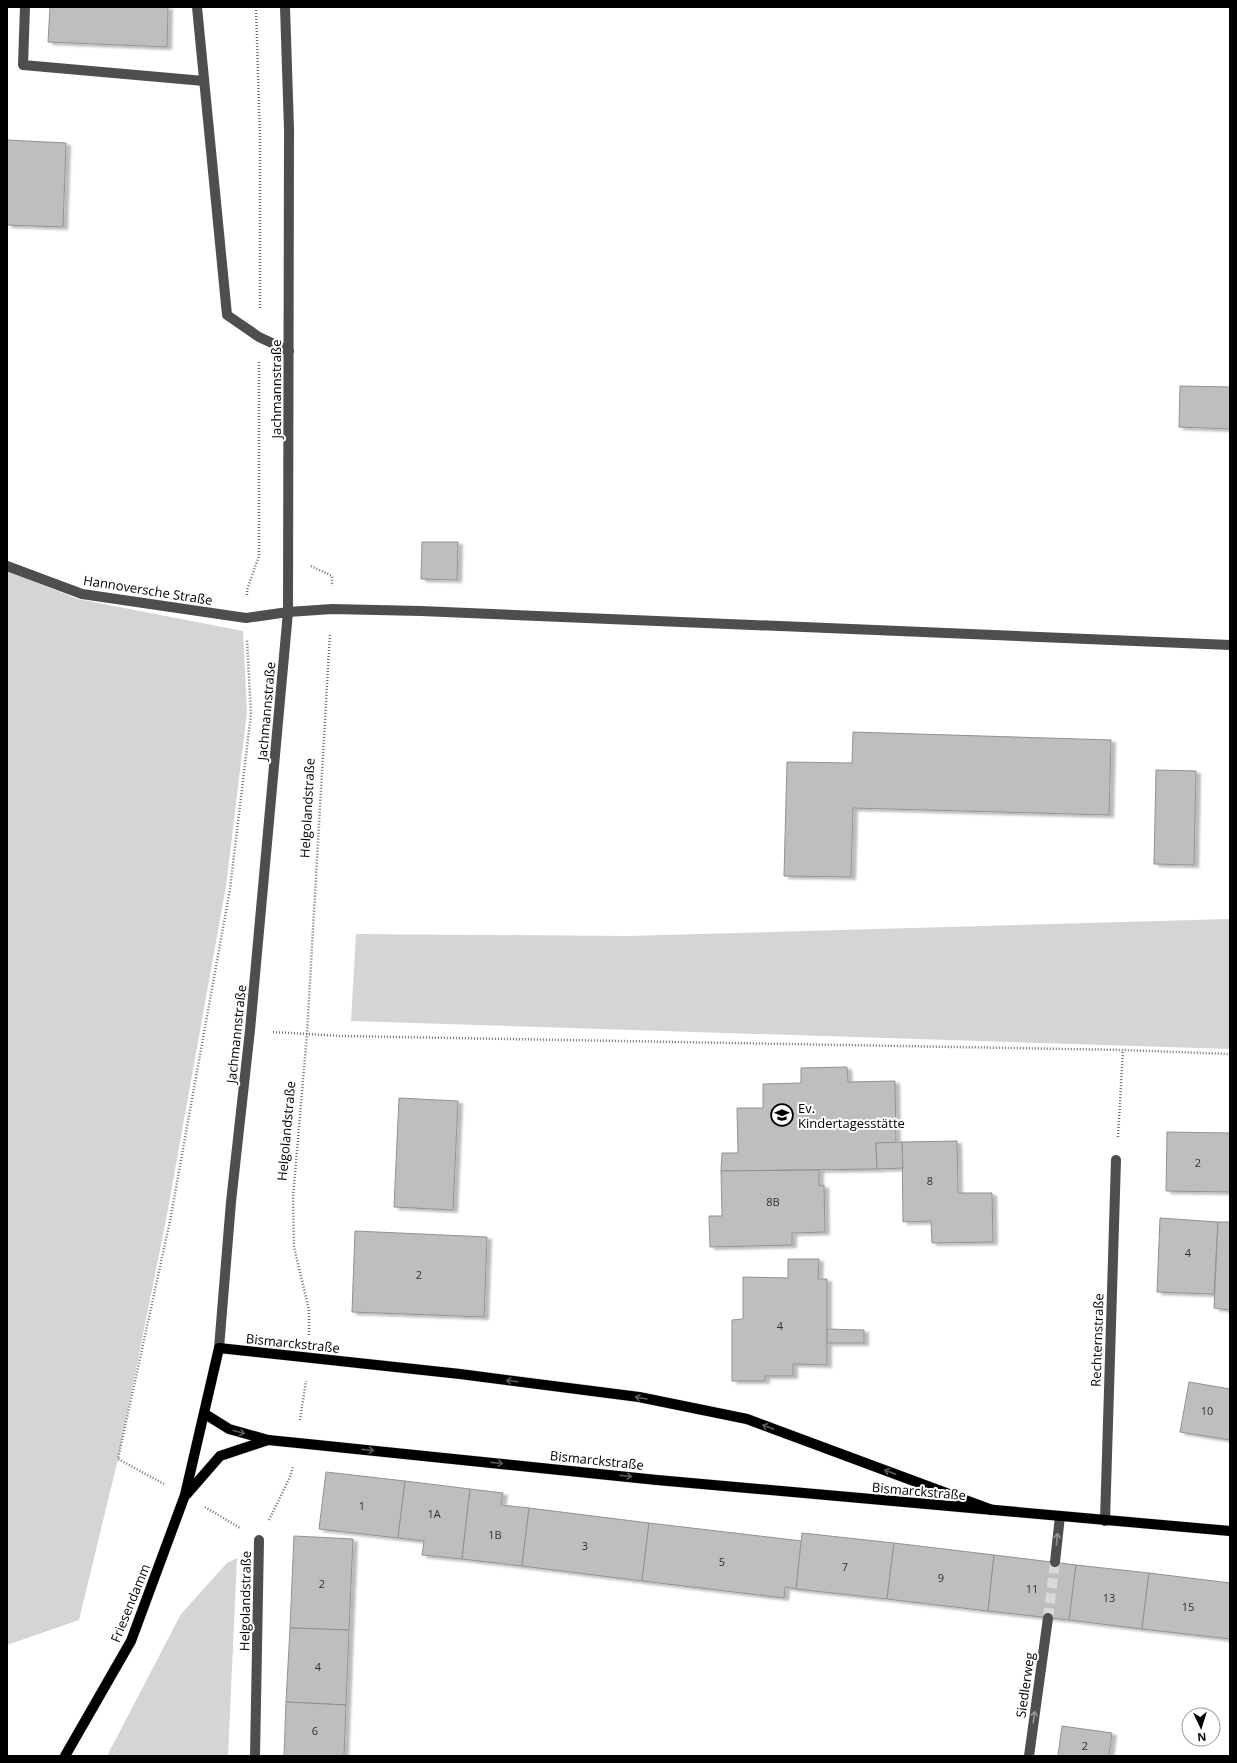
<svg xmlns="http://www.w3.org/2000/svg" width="1237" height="1763" font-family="'Open Sans',sans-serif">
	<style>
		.green { fill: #d5d5d5 }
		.building { fill: #bebebe; stroke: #929292; filter: url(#shadow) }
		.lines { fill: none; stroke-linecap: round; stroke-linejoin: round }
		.minor-tunnel { stroke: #d9d9d9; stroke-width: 10; stroke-dasharray: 10 5; stroke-linecap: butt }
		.major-casing { stroke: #dbdbdb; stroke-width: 11 }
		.path { stroke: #707070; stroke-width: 2.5; stroke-dasharray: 1 2; stroke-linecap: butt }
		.minor { stroke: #4e4e4e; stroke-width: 10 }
		.major { stroke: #000; stroke-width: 10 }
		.oneway { stroke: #595959 }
		.oneway2 { stroke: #959595 }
		.labels { text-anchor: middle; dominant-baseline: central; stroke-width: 4; stroke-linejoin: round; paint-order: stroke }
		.number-label { font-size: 11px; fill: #303030 }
		.street-label { font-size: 13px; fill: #000; stroke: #fff }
		.poi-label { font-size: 13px; fill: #000; stroke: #fff; text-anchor: start }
	</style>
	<defs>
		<filter id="shadow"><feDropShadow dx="4.5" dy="2.5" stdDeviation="1" flood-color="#0004"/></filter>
	</defs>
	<rect width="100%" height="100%" fill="#fff"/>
	<g class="green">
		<path d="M 7,571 L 78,599 L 243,631 L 247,712 L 226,886 L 166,1220 L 118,1459 L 79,1620 L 7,1645 Z"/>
		<path d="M 1230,919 L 1230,1049 L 351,1021 L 356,934 L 628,936 Z"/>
		<path d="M 237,1558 L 228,1756 L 107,1756 L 181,1614 L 227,1563 Z"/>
	</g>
	<g class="building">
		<path d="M 50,7 L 168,7 L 167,47 L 48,42 Z"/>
		<path d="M 7,140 L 66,143 L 63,227 L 7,225 Z"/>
		<path d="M 1180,386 L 1230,387 L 1230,429 L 1179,427 Z"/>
		<path d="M 422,542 L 458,542 L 457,580 L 421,579 Z"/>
		<path d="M 853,732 L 1111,740 L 1109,815 L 853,808 L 851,877 L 784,876 L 787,762 L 852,763 Z"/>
		<path d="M 1156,770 L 1196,771 L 1194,865 L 1154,864 Z"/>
		<path d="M 847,1067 L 848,1082 L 895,1081 L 896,1143 L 876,1143 L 877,1169 L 721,1171 L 722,1153 L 738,1153 L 737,1108 L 763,1108 L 763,1084 L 801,1083 L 801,1068 Z"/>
		<path d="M 399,1098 L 458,1101 L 453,1210 L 394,1207 Z"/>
		<path d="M 1167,1132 L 1230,1133 L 1230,1192 L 1166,1191 Z"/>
		<path d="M 957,1141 L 958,1193 L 992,1193 L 993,1242 L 932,1243 L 931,1221 L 903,1222 L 902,1142 Z"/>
		<path d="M 902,1142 L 903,1168 L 877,1169 L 876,1143 Z"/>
		<path d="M 819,1170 L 819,1186 L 824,1185 L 825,1232 L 792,1233 L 792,1245 L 710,1247 L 709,1216 L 722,1216 L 721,1171 Z"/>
		<path d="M 1160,1218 L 1218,1222 L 1214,1294 L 1157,1292 Z"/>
		<path d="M 1218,1222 L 1230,1222 L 1230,1310 L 1214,1308 Z"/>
		<path d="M 355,1231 L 487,1237 L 484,1317 L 352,1312 Z"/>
		<path d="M 788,1259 L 819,1259 L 818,1279 L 827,1279 L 827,1365 L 793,1364 L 793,1376 L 765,1376 L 765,1381 L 732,1381 L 732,1320 L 743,1319 L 743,1277 L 788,1278 Z"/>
		<path d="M 827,1329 L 864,1330 L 864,1343 L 827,1343 Z"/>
		<path d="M 1189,1382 L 1230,1389 L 1230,1440 L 1180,1432 Z"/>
		<path d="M 326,1472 L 405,1481 L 398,1538 L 319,1529 Z"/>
		<path d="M 405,1481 L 470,1489 L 462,1559 L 422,1555 L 424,1541 L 398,1538 Z"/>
		<path d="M 470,1489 L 503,1493 L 501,1505 L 529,1508 L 522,1566 L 462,1559 Z"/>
		<path d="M 529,1508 L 649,1523 L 642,1581 L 522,1566 Z"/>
		<path d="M 649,1523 L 802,1541 L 796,1589 L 785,1587 L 784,1598 L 642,1581 Z"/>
		<path d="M 802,1533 L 894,1543 L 887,1599 L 796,1589 Z"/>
		<path d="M 294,1536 L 353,1539 L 349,1630 L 290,1628 Z"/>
		<path d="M 894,1543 L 994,1555 L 988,1611 L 887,1599 Z"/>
		<path d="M 994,1555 L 1076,1565 L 1069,1620 L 988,1611 Z"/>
		<path d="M 1076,1565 L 1149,1573 L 1142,1629 L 1069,1620 Z"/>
		<path d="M 1149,1573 L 1230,1583 L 1230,1639 L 1142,1629 Z"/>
		<path d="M 290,1628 L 349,1630 L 346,1705 L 286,1702 Z"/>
		<path d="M 286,1702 L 346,1705 L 344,1756 L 284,1756 Z"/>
		<path d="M 1062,1726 L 1112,1733 L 1109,1756 L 1058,1756 Z"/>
	</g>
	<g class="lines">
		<path class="minor-tunnel" d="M 1048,1618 L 1055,1562"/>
		<g class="major-casing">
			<g id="major">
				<path d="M 205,1414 L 229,1429 L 268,1440 L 298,1443 L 657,1480 L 1230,1531"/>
				<path d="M 187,1494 L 220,1456 L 268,1440"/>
				<path d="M 65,1756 L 131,1641 L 185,1495 L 219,1348 L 460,1374 L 639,1397 L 747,1419 L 992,1510"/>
			</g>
		</g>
		<g class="path">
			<path d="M 256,7 L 260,138 L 260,309"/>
			<path d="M 311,566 L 332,576 L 332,586"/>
			<path d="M 247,595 L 247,590 L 259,556 L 259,362"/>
			<path d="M 273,1032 L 341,1036 L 1123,1050 L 1230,1054"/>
			<path d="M 1118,1137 L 1123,1050"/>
			<path d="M 309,1335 L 309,1310 L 294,1247 L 293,1197 L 307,1034 L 330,633"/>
			<path d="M 300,1420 L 306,1381"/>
			<path d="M 164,1484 L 118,1459 L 170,1221 L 230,889 L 251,714 L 247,640"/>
			<path d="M 205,1507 L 240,1528"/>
			<path d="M 269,1520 L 290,1477 L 293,1466"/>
		</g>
		<g class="minor">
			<path d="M 25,7 L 23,65 L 204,81"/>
			<path d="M 197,7 L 227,315 L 259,337 L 289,351"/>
			<path d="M 7,566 L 82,594 L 246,618 L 288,612 L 332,609 L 421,611 L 1230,645"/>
			<path d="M 219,1348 L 231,1202 L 250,1030 L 288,612 L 289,129 L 285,7"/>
			<path d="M 1105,1521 L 1116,1160"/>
			<path d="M 1055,1562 L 1060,1516"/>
			<path d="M 255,1756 L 259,1540"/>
			<path d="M 1029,1756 L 1048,1618"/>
		</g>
		<use href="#major" class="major"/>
	</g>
	<defs><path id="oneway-shaft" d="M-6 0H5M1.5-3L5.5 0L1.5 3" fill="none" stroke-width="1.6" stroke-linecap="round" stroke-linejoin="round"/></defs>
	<g class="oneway">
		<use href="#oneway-shaft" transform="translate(512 1381) rotate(-173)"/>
		<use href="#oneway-shaft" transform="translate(641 1398) rotate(-170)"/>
		<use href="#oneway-shaft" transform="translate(768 1427) rotate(-160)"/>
		<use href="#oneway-shaft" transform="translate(239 1432) rotate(15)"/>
		<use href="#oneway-shaft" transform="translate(368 1450) rotate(6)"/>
		<use href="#oneway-shaft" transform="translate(497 1463) rotate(6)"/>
		<use href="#oneway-shaft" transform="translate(890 1472) rotate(-159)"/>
		<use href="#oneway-shaft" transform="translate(626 1476) rotate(6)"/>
	</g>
	<g class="oneway2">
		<use href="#oneway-shaft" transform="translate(1057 1539) rotate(-84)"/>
		<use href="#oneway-shaft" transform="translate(1034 1717) rotate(-82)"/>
	</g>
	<defs>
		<g id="school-ring" transform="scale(1.15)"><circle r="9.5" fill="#fff" stroke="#000" stroke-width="1.5"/><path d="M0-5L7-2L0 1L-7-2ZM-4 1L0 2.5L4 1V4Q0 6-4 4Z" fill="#000"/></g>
	</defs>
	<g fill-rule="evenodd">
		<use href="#school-ring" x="782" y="1115"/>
	</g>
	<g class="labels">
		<g class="number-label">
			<text x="1198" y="1162">2</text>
			<text x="930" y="1180">8</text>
			<text x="773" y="1201">8B</text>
			<text x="1188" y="1252">4</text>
			<text x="419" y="1274">2</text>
			<text x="780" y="1325">4</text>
			<text x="1207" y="1410">10</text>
			<text x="362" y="1505">1</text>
			<text x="434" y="1513">1A</text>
			<text x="495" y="1534">1B</text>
			<text x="585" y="1545">3</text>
			<text x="722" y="1561">5</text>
			<text x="845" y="1566">7</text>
			<text x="941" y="1577">9</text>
			<text x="322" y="1583">2</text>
			<text x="1032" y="1588">11</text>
			<text x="1109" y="1597">13</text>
			<text x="1188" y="1606">15</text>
			<text x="318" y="1666">4</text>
			<text x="315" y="1730">6</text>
			<text x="1085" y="1745">2</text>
		</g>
		<g class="street-label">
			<text transform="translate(276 389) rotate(-90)">Jachmannstraße</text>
			<text transform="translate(148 590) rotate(9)">Hannoversche Straße</text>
			<text transform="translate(266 711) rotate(-85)">Jachmannstraße</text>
			<text transform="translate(307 808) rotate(-87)">Helgolandstraße</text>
			<text transform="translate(236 1034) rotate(-84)">Jachmannstraße</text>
			<text transform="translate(286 1131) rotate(-85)">Helgolandstraße</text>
			<text transform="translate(1097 1340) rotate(-88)">Rechternstraße</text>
			<text transform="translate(293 1343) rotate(6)">Bismarckstraße</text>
			<text transform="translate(597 1460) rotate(6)">Bismarckstraße</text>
			<text transform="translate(919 1491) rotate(5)">Bismarckstraße</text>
			<text transform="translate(245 1601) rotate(-89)">Helgolandstraße</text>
			<text transform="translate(130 1603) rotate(-68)">Friesendamm</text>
			<text transform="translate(1025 1685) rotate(-82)">Siedlerweg</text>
		</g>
		<g class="poi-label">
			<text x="798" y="1108">Ev.<tspan x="798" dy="15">Kindertagesstätte</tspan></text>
		</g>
	</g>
	<rect width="1237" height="1763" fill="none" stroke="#000000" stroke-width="16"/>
	<g transform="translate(1201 1727) rotate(176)"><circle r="19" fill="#ffffff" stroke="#999999"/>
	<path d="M0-3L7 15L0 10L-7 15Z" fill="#000000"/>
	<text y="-6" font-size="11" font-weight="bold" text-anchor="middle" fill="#000000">N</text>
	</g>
</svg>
